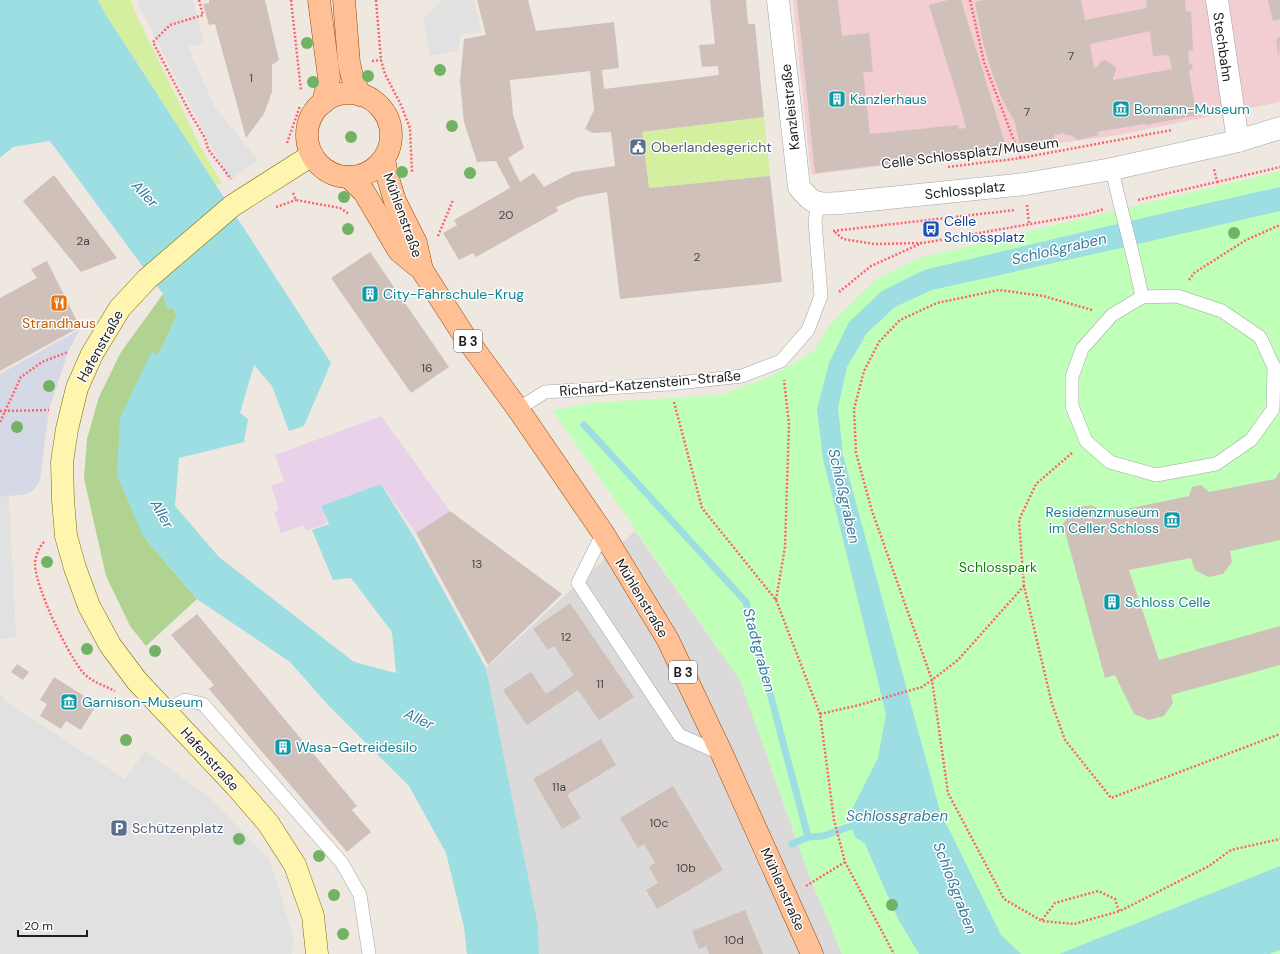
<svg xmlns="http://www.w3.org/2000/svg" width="1280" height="954" font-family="'DM Sans',sans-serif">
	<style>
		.residential { fill: #dbd9da }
		.commercial { fill: #f2ced3 }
		.industrial { fill: #e9d2e9 }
		.grass { fill: #d5efa1 }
		.forest { fill: #b0d391 }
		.park { fill: #bfffb8 }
		.parking { fill: #e1e1e1 }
		.plaza { fill: #d5d8e5 }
		.water { fill: #9ddee2 }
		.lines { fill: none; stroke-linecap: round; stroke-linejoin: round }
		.stream { stroke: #9ddee2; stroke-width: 7 }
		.building { fill: #cfc0ba; fill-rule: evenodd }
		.lane-casing { stroke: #a4a4a4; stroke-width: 14 }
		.street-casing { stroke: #a4a4a4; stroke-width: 23 }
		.secondary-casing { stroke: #776f00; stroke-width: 23 }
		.primary-casing { stroke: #954a00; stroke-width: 23 }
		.path { stroke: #ff626e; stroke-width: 2.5; stroke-dasharray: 2 2; stroke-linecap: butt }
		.lane { stroke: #fff; stroke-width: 13 }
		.street { stroke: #fff; stroke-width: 22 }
		.secondary { stroke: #fff5af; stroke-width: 22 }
		.primary { stroke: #ffc096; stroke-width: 22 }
		.tree { fill: #72b265 }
		.labels { text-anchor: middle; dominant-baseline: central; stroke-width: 3; stroke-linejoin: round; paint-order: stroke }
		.number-label { font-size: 12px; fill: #4a4644 }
		.shield { fill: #fff; stroke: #616161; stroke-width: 1 }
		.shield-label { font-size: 13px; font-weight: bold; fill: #1d1d1d }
		.street-label { font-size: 14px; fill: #1d1d1d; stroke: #fff }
		.culture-label { font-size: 14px; fill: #0d838f; stroke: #fff; text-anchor: start }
		.service-label { font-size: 14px; fill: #4e5e75; stroke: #fff; text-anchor: start }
		.transit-label { font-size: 14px; fill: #164399; stroke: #fff; text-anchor: start }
		.food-label { font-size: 14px; fill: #c56008; stroke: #fff }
		.park-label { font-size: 14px; fill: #0c8500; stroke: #fff }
		.water-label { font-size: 15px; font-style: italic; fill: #397c9d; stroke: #fff }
	</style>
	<rect width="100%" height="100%" fill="#efe8e1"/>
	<path class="residential" d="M 635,531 L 740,680 L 809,875 L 842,954 L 539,954 L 538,925 L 486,668 Z"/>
	<path class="commercial" d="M 793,0 L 1280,0 L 1280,102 L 1113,136 L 811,175 Z"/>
	<path class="industrial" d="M 381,416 L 450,511 L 416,533 L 381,484 L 322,506 L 327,523 L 306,531 L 304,525 L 281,533 L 274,512 L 279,510 L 271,486 L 284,481 L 275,455 Z"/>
	<g class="grass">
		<path d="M 98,0 L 131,0 L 135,12 L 200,146 L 222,184 L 216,185 L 106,15 Z"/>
		<path d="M 764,117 L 770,176 L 649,188 L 642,132 Z"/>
	</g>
	<path class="forest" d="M 163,294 L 168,309 L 172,307 L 177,315 L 158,356 L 152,351 L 143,536 L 197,599 L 146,646 L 130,626 L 106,576 L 84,478 L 87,439 L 99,397 L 121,352 Z"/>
	<path class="park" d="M 1280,171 L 1280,954 L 842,954 L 809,875 L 740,680 L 553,411 L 589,403 L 720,395 L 774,375 L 814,351 L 830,324 L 877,279 L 919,258 Z"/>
	<g class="parking">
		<path d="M 138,0 L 193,0 L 204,43 L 188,47 L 214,106 L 258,160 L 229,181 L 141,10 Z"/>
		<path d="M 442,0 L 474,0 L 481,32 L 461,34 L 458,51 L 430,56 L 423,19 Z"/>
		<path d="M 9,496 L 16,637 L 0,639 L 0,497 Z"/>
		<path d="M 0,693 L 5,701 L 125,779 L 145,751 L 208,796 L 270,860 L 293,936 L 292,954 L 0,954 Z"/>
	</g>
	<path class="plaza" d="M 80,329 L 68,352 L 49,410 L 40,480 L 35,489 L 27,494 L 0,497 L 0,374 Z"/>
	<g class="water">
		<path d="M 0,0 L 98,0 L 106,15 L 331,363 L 304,426 L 289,431 L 272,386 L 254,365 L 240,413 L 248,419 L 244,442 L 179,458 L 175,506 L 219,557 L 354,662 L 396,673 L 392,632 L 351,578 L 333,580 L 312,530 L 329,524 L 321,506 L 381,484 L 414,537 L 486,668 L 538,925 L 539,954 L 467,954 L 464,927 L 446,853 L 409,786 L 328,705 L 290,662 L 197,599 L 143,536 L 117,475 L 120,418 L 152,351 L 158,355 L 177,315 L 172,307 L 168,310 L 163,294 L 50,141 L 13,147 L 0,158 Z"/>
		<path d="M 1280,187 L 1280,211 L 1130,246 L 932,290 L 895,307 L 867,333 L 847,367 L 838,408 L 843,455 L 940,811 L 1001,935 L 1021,954 L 919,954 L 898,919 L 865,844 L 855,837 L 848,817 L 878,758 L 886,714 L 823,459 L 817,409 L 829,363 L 849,322 L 882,291 L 924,270 L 1125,222 Z"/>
		<path d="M 1280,866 L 1280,950 L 1269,954 L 1059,954 Z"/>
	</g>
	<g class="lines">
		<g class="stream">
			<path d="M 584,425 L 746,602 L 808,837"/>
			<path d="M 792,844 L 808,837 L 823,836 L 860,823"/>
		</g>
	</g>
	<g class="building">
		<path d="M 209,0 L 265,0 L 279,60 L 272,65 L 272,92 L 264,114 L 246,138 L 215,24 L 209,25 L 203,4 L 209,3 Z"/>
		<path d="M 477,0 L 528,0 L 536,31 L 614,22 L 619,68 L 602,70 L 604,89 L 719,75 L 718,66 L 702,67 L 699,45 L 715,44 L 710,0 L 746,0 L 748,24 L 755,24 L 764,117 L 642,132 L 649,188 L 770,176 L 782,282 L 620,299 L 607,192 L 579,197 L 556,207 L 558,211 L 476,257 L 473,253 L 459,260 L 443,233 L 457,225 L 454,220 L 510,188 L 496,161 L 477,162 L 464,122 L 460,81 L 464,39 L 486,35 ZM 590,71 L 594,110 L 585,129 L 593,133 L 611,132 L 615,166 L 573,172 L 544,187 L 534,173 L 520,182 L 508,158 L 524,148 L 513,115 L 510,80 Z"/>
		<path d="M 797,0 L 838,0 L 842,36 L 869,33 L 873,72 L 863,72 L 870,134 L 958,125 L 958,129 L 966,128 L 961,108 L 929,5 L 948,0 L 961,0 L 1007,150 L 815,173 Z"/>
		<path d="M 984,0 L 1081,0 L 1085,20 L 1147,8 L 1146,0 L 1185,0 L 1186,12 L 1191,11 L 1193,50 L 1188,51 L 1189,63 L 1192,64 L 1193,67 L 1192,69 L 1189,71 L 1196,112 L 1198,115 L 1197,117 L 1193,116 L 1151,124 L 1150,125 L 1144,124 L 1097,132 L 1099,135 L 1078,140 L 1070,135 L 1065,135 L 1064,133 L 1054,135 L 1055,140 L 1020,147 L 1015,122 L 1002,99 L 990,67 L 983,43 L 975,2 ZM 1150,31 L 1153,56 L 1169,55 L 1172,69 L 1113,80 L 1113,77 L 1116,71 L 1116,67 L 1105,60 L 1101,61 L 1097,67 L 1094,68 L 1090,44 Z"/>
		<path d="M 1268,0 L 1280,0 L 1280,19 L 1273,21 Z"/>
		<path d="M 1278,37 L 1280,37 L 1279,59 L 1276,41 Z"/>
		<path d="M 54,175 L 117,258 L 81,272 L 23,201 Z"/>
		<path d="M 370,252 L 449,367 L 411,393 L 331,278 Z"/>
		<path d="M 47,261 L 80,327 L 0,371 L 0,298 L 37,278 L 31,269 Z"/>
		<path d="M 1280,471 L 1280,540 L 1230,551 L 1232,562 L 1223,574 L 1208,577 L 1195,570 L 1191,558 L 1129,570 L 1159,660 L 1280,626 L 1280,665 L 1171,695 L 1173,703 L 1164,716 L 1149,720 L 1134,714 L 1115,675 L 1105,678 L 1063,524 L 1074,508 L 1091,505 L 1107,513 L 1189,496 L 1192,487 L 1201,485 L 1209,492 L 1275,479 Z"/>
		<path d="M 450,511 L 562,594 L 488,665 L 416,533 Z"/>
		<path d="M 570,603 L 634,697 L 599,720 L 578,690 L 527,725 L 503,690 L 531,672 L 546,694 L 574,675 L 554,646 L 548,650 L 533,629 Z"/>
		<path d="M 197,614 L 357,806 L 352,810 L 371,832 L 347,852 L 209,689 L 214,685 L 171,635 Z"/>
		<path d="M 17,664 L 29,672 L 23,680 L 11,672 Z"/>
		<path d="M 54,677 L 97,704 L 81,730 L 66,721 L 61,729 L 40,716 L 47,704 L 40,700 Z"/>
		<path d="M 601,739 L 616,765 L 567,795 L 581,818 L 562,829 L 533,779 Z"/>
		<path d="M 673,786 L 723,870 L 657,909 L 646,890 L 658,883 L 649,867 L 655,863 L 644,844 L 638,848 L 620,818 Z"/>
		<path d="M 745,910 L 763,954 L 709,954 L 706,946 L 699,949 L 692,931 Z"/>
	</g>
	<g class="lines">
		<g class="lane-casing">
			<g id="lane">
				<path d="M 1112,169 C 1121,212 1134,254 1142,297"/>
				<path d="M 1177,296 L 1222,311 L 1260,337 L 1274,367 L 1273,409 L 1251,440 L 1216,464 L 1156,475 L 1110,462 L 1086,441 L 1072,406 L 1072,377 L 1082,349 L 1112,315 L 1142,297 Z"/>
				<path d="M 518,409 L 545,392 L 669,384 L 742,376 L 781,361 L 808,330 L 821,296 L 815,221 L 818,204"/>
				<path d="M 603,533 L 578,583 L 679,735 L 722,754"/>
				<path d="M 166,711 L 185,700 L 203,704 L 342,863 L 360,895 L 369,954"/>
			</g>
		</g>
		<g class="street-casing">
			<g id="street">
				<path d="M 778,0 L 799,187 C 814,206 817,204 840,203 L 1025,184 L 1112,169 L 1238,141 L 1280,128"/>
				<path d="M 1217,0 L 1238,141"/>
			</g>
		</g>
		<g class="secondary-casing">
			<path id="secondary" d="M 312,155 L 232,206 L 147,279 L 120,308 L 92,354 L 77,388 L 67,429 L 62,462 L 63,500 L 66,536 L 75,568 L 89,606 L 110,645 L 137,681 L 235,785 L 268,823 L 295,865 L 313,916 L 317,954"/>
		</g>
		<g class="primary-casing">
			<g id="primary">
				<path d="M 319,0 L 329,78 L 323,103"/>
				<path d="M 344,0 L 349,63 L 352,76 L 360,95"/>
				<circle cx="349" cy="135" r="42"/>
				<path d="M 384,159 L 387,175 L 395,201 L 416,243 L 422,270"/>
				<path d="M 349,177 L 364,192 L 399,251 L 422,270 L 463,334 L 518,409 L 603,533 L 668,640 L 722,754 L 812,954"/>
			</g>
		</g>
		<g class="path">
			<path d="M 199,0 L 203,15 L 170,25 L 153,42 L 190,113 L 205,138 L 208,149 L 231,179"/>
			<path d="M 291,0 L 301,91"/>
			<path d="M 376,0 L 381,60 L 385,74 L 401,105 L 410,128 L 412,173"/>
			<path d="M 970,0 L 984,62 L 1021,159"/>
			<path d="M 372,61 L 381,60"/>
			<path d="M 287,143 L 300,106"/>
			<path d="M 948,167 L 1021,158 L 1172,130"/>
			<path d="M 1217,182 L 1280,167"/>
			<path d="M 293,193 L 296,200 L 340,208 L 349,214"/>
			<path d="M 1138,200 L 1217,182 L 1214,169"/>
			<path d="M 1027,205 L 1029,224"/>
			<path d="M 276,207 L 296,200"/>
			<path d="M 833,231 L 1015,210"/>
			<path d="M 835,232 L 843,239 L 874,244 L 923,243 L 1087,214 L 1104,209"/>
			<path d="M 438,236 L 453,200"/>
			<path d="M 1189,280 L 1194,273 L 1246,240 L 1280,225"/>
			<path d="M 839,292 L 871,266 L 922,243"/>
			<path d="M 1092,310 L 1043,296 L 999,290 L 937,303 L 900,320 L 879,342 L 864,371 L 854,409 L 856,453 L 872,511 L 932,680 L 948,793 L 1004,899 L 1042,921 L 1074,924 L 1120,911 L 1209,866 L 1231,850 L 1280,839"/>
			<path d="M 674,402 L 702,508 L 776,600 L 820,714 L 834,820 L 845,862 L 894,954"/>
			<path d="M 0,411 L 49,410"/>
			<path d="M 0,422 L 21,377 L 42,362 L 68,352"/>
			<path d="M 1072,453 L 1036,484 L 1019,520 L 1024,586 L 1052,704 L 1065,740 L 1111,798 L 1280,734"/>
			<path d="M 44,542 C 39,547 35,557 35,564 C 36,589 66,650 81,670 C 89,681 103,685 115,691"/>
			<path d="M 776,600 L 785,547 L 789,424 L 784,380"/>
			<path d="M 820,714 L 859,705 L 922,687 L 932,680 L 958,660 L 1024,586"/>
			<path d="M 806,886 L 845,862"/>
			<path d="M 1042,920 L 1055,903 L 1098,891 L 1115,899 L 1119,911"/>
		</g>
		<use href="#lane" class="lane"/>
		<use href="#street" class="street"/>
		<use href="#secondary" class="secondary"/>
		<use href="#primary" class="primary"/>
	</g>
	<g class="tree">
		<circle cx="307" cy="43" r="6"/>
		<circle cx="440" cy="70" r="6"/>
		<circle cx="368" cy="76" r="6"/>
		<circle cx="313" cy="82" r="6"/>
		<circle cx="452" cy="126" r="6"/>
		<circle cx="351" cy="137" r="6"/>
		<circle cx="402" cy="172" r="6"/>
		<circle cx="470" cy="173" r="6"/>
		<circle cx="344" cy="197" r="6"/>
		<circle cx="348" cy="229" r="6"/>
		<circle cx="1234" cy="233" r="6"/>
		<circle cx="49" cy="386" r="6"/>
		<circle cx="17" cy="427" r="6"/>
		<circle cx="47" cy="562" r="6"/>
		<circle cx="87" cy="649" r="6"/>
		<circle cx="155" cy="651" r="6"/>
		<circle cx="126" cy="740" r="6"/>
		<circle cx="239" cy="839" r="6"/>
		<circle cx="319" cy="856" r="6"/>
		<circle cx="334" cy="895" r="6"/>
		<circle cx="892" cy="905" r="6"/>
		<circle cx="343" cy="934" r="6"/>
	</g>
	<defs>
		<g id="building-square" transform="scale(0.9)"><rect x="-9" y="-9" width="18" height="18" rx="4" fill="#0f9aa8" stroke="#fff"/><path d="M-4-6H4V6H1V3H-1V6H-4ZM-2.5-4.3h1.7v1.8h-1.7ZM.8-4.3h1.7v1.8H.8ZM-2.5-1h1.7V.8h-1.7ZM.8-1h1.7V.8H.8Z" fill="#fff"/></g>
		<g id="museum-square" transform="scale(0.9)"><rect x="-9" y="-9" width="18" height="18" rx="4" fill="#0f9aa8" stroke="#fff"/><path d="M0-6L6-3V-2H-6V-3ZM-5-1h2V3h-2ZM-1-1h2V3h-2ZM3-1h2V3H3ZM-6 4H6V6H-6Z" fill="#fff"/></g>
		<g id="civic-square" transform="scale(0.9)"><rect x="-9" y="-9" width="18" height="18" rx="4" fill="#5c6f8a" stroke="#fff"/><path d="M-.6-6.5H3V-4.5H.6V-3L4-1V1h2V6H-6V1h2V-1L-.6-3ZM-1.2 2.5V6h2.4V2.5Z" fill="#fff"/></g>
		<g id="bus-square" transform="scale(0.9)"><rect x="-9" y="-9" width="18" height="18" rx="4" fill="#1a4fb4" stroke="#fff"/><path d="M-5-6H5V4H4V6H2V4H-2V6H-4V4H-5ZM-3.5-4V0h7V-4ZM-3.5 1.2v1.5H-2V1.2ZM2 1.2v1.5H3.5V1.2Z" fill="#fff"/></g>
		<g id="restaurant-square" transform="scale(0.9)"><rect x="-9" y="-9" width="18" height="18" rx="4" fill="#e8710a" stroke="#fff"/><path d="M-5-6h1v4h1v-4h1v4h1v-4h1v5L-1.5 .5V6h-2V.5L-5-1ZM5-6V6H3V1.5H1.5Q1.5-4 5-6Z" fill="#fff"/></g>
		<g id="parking-square" transform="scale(0.9)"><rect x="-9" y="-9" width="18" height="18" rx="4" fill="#5c6f8a" stroke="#fff"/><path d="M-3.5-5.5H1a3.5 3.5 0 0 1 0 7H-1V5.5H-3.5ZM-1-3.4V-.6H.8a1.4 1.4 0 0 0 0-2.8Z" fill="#fff"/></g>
	</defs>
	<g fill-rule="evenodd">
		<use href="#building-square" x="837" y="99"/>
		<use href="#museum-square" x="1121" y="109"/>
		<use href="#civic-square" x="638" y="147"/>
		<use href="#bus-square" x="931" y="229"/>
		<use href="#building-square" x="370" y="294"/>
		<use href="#restaurant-square" x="59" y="303"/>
		<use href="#museum-square" x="1172" y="520"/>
		<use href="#building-square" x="1112" y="602"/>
		<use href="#museum-square" x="69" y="702"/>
		<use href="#building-square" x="283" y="747"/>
		<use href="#parking-square" x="119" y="828"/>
	</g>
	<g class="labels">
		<g class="number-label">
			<text x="1071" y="56">7</text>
			<text x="251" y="78">1</text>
			<text x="1027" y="112">7</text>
			<text x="506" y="215">20</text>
			<text x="83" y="241">2a</text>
			<text x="697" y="257">2</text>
			<text x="427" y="368">16</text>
			<text x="477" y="564">13</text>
			<text x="566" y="637">12</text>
			<text x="600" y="684">11</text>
			<text x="559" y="787">11a</text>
			<text x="659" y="823">10c</text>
			<text x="686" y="868">10b</text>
			<text x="734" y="940">10d</text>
		</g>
		<g class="shield">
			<rect x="454" y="330" width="28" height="22" rx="3"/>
			<rect x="669" y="661" width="28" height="22" rx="3"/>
		</g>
		<g class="shield-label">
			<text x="468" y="341">B 3</text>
			<text x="683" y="672">B 3</text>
		</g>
		<g class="street-label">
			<text transform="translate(1223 47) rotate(82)">Stechbahn</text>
			<text transform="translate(790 107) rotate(-96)">Kanzleistraße</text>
			<text transform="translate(970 153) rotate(-7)">Celle Schlossplatz/Museum</text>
			<text transform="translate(965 190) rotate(-6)">Schlossplatz</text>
			<text transform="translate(403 215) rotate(70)">Mühlenstraße</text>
			<text transform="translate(100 346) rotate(-61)">Hafenstraße</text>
			<text transform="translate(650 383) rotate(-5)">Richard-Katzenstein-Straße</text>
			<text transform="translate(642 598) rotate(59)">Mühlenstraße</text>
			<text transform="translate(210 759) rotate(48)">Hafenstraße</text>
			<text transform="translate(783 889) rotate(66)">Mühlenstraße</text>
		</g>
		<g class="culture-label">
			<text x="850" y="99">Kanzlerhaus</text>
			<text x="1134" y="109">Bomann-Museum</text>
			<text x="383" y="294">City-Fahrschule-Krug</text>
			<text x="1159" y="512" text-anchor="end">Residenzmuseum<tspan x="1159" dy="16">im Celler Schloss</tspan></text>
			<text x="1125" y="602">Schloss Celle</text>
			<text x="82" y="702">Garnison-Museum</text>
			<text x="296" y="747">Wasa-Getreidesilo</text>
		</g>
		<g class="service-label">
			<text x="651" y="147">Oberlandesgericht</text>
			<text x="132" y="828">Schützenplatz</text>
		</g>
		<g class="transit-label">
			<text x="944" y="221">Celle<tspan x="944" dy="16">Schlossplatz</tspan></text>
		</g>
		<g class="food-label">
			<text x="59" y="323">Strandhaus</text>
		</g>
		<g class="park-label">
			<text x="998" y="567">Schlosspark</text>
		</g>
		<g class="water-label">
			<text transform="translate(145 194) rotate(47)">Aller</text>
			<text transform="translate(1059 249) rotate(-13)">Schloßgraben</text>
			<text transform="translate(844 496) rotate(77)">Schloßgraben</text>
			<text transform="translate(162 514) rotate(60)">Aller</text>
			<text transform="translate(759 650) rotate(75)">Stadtgraben</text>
			<text transform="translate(419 719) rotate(25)">Aller</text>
			<text x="897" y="816">Schlossgraben</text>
			<text transform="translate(955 888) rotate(69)">Schloßgraben</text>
		</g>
	</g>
	<path d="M18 930v6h69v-6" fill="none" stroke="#1d1d1d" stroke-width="2"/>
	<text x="24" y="930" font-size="12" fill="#1d1d1d" stroke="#ffffff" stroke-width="3" paint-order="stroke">20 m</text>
</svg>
